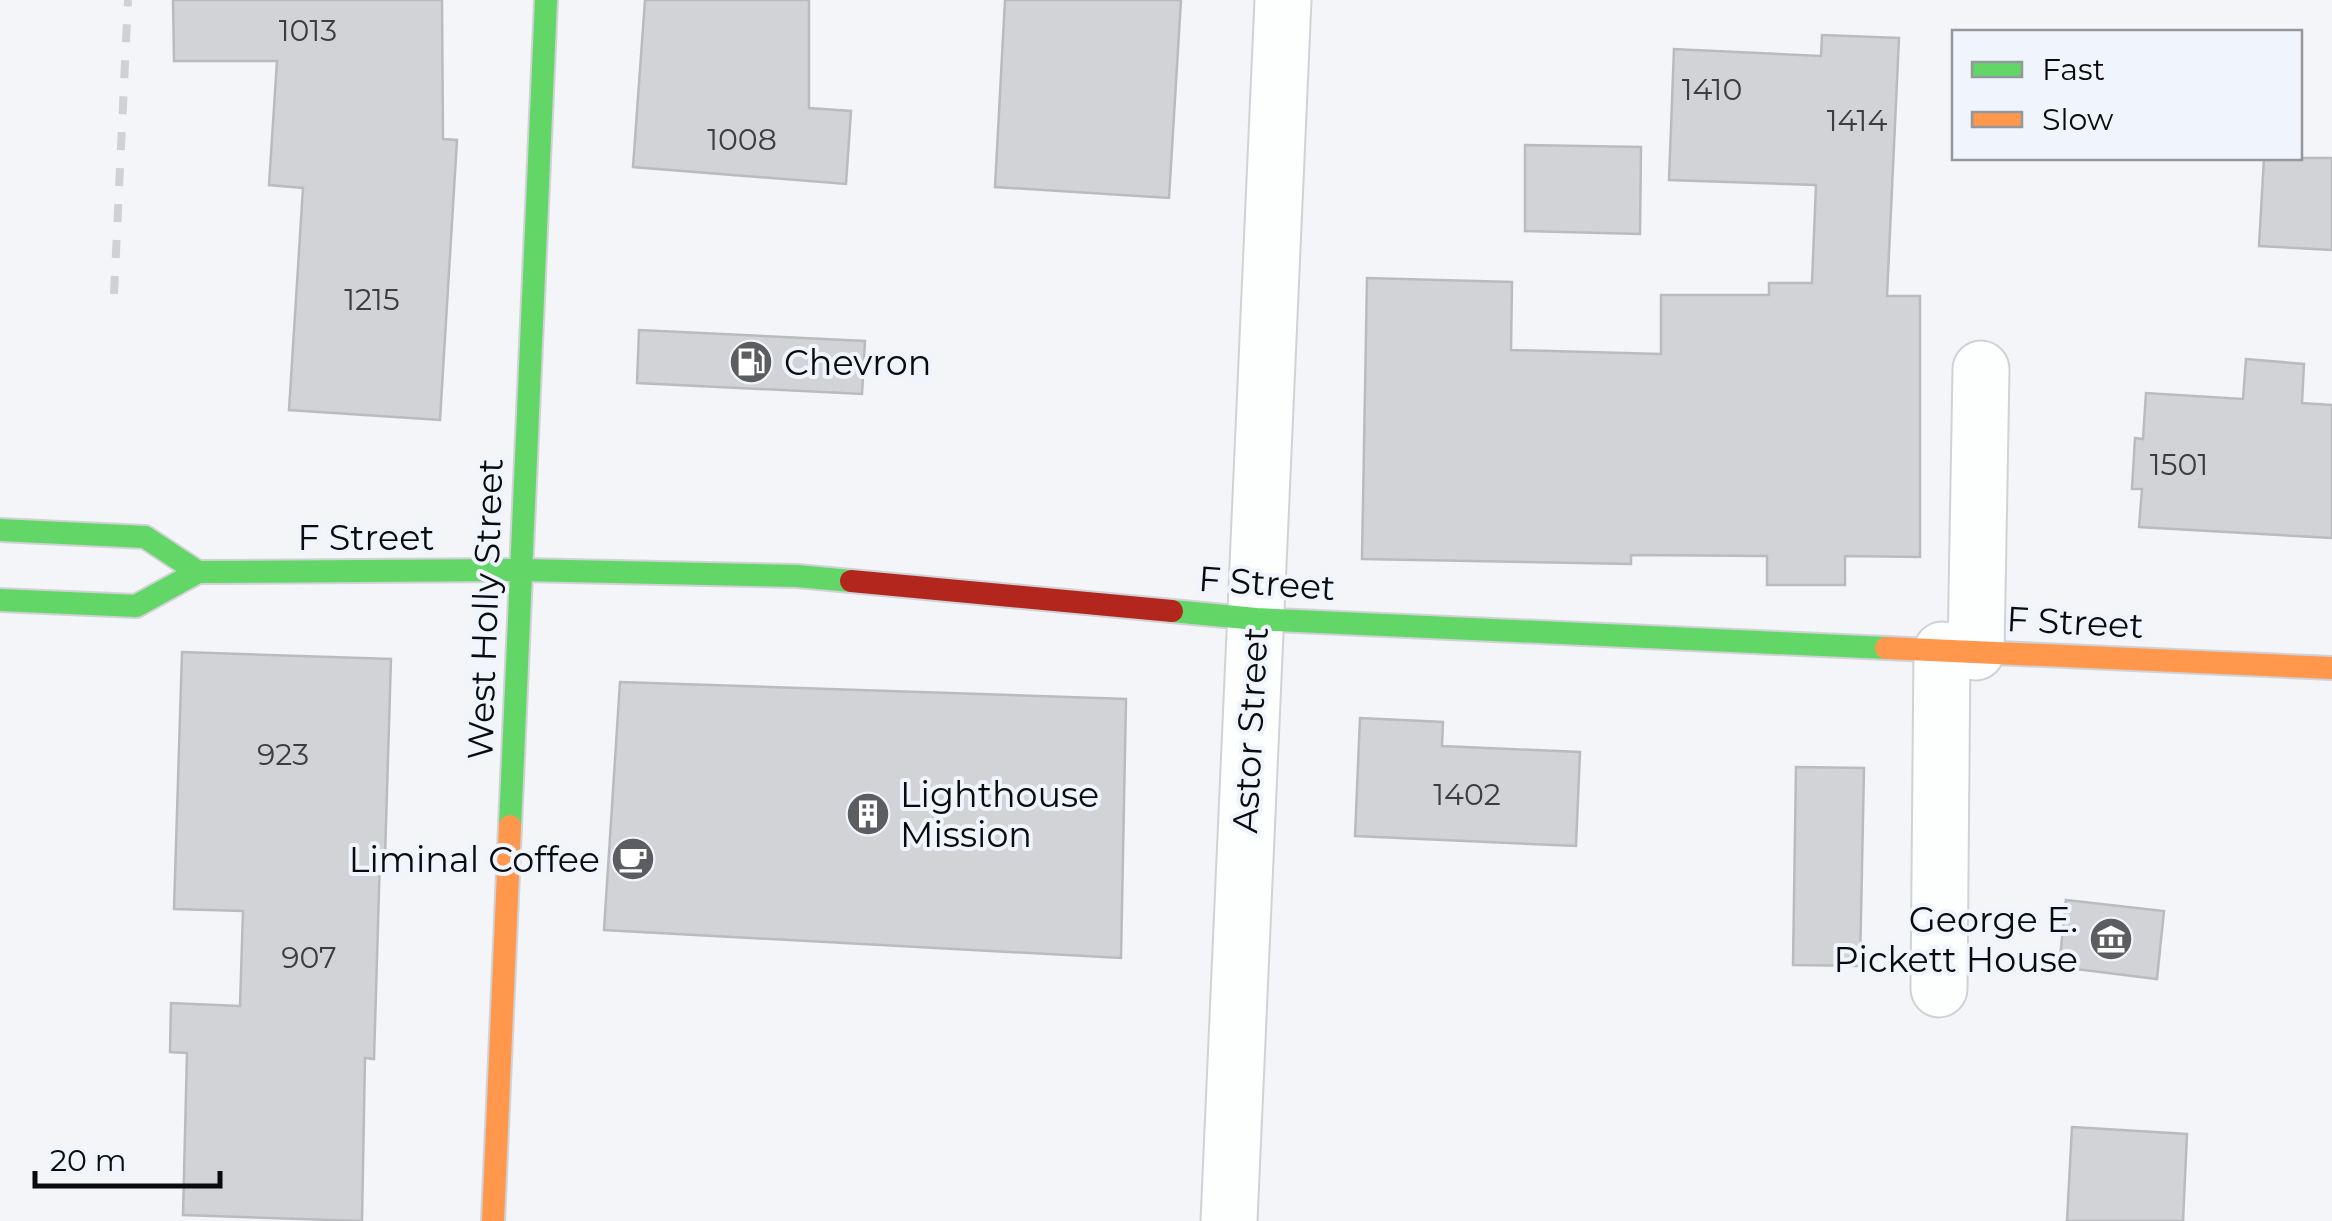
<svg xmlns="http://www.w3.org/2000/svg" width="2332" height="1221" font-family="Montserrat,sans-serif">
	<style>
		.building { fill: #d2d3d6; stroke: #babbbf; stroke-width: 2.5 }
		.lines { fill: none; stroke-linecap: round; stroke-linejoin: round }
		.street-casing { stroke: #d0d2d5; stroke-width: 59 }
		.fast-casing { stroke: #d0d2d5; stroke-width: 26 }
		.slow-casing { stroke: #d0d2d5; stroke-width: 26 }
		.jam-casing { stroke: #d0d2d5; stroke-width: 26 }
		.street { stroke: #fdfefe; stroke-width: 55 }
		.fast { stroke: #63d668; stroke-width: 22 }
		.slow { stroke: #ff974d; stroke-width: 22 }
		.jam { stroke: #b3261e; stroke-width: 22 }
		.rail { stroke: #d1d1d3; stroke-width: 8; stroke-dasharray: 18 18; stroke-linecap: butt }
		.labels { text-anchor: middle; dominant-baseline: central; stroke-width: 8; stroke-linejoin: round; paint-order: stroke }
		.number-label { font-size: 30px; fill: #3c3d40 }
		.poi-label { font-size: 35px; fill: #0a0b0e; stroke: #f0f4fc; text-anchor: start }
		.street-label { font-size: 35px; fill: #0a0b0e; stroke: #f0f4fc }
	</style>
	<rect width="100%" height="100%" fill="#f3f5f9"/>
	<g class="building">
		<path d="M 173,0 L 442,0 L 443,139 L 457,140 L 440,420 L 289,410 L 303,188 L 269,185 L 277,61 L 174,61 Z"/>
		<path d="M 645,0 L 809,0 L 809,108 L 851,111 L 846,184 L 633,167 Z"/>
		<path d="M 1005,0 L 1181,0 L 1169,198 L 995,187 Z"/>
		<path d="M 1822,35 L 1899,38 L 1887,296 L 1920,296 L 1920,557 L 1845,556 L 1845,585 L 1767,585 L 1767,556 L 1631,555 L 1631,564 L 1362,559 L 1367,278 L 1512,282 L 1511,350 L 1661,354 L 1661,295 L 1769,295 L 1769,283 L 1812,283 L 1816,185 L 1669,180 L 1674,49 L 1821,56 Z"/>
		<path d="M 1525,145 L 1641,147 L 1640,234 L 1525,231 Z"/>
		<path d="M 2264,158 L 2332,158 L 2332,250 L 2259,246 Z"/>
		<path d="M 639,330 L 865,341 L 862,394 L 637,383 Z"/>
		<path d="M 2246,359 L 2304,364 L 2302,403 L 2332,405 L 2332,538 L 2139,527 L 2142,489 L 2132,489 L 2135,438 L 2143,439 L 2146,393 L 2243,399 Z"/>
		<path d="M 182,652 L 391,659 L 385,857 L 380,857 L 374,1059 L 365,1058 L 362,1221 L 183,1215 L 187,1053 L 170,1052 L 171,1003 L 240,1006 L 243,911 L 174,909 Z"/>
		<path d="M 620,682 L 1126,699 L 1121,958 L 604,930 Z"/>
		<path d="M 1360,718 L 1443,722 L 1442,746 L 1580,752 L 1576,846 L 1355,836 Z"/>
		<path d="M 1796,767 L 1864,768 L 1860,966 L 1793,965 Z"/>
		<path d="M 2066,900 L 2164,911 L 2157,979 L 2059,967 Z"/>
		<path d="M 2072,1127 L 2187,1134 L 2183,1221 L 2067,1221 Z"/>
	</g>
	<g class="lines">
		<g class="street-casing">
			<g id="street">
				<path d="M 1976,652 L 1981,369"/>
				<path d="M 1939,989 L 1942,650"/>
				<path d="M 1229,1221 L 1283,0"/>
			</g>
		</g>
		<g class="fast-casing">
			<g id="fast">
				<path d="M 0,530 L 145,537 L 198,572"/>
				<path d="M 0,600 L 136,606 L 198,572 L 523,570 L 797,576 L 851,581"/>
				<path d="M 1172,611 L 1256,619 L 1886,648"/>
				<path d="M 510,826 L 546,0"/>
			</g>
		</g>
		<g class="slow-casing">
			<g id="slow">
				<path d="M 1886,648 L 2332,668"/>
				<path d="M 493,1221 L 510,826"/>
			</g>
		</g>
		<g class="jam-casing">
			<path id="jam" d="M 851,581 L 1172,611"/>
		</g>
		<use href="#street" class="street"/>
		<use href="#fast" class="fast"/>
		<use href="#slow" class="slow"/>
		<use href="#jam" class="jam"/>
		<path class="rail" d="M 114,294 L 128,0"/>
	</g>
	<defs>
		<g id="fuel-disc" transform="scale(2.25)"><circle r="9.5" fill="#5c5d60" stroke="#f0f4fc"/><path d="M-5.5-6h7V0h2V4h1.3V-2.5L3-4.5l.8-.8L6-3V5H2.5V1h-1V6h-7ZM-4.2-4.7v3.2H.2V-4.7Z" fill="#fff"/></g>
		<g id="building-disc" transform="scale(2.25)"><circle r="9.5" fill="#5c5d60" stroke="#f0f4fc"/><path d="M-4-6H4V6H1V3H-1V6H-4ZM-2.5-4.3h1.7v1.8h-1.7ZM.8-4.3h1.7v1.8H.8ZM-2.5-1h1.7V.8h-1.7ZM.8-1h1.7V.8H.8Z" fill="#fff"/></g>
		<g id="cafe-disc" transform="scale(2.25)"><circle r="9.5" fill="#5c5d60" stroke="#f0f4fc"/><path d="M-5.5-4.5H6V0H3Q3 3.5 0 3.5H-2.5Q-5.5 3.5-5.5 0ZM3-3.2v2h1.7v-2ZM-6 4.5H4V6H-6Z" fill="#fff"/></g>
		<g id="museum-disc" transform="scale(2.25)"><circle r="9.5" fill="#5c5d60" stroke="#f0f4fc"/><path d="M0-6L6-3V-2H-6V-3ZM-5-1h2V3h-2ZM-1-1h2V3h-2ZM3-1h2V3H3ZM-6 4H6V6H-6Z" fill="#fff"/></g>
	</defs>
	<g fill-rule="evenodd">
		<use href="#fuel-disc" x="751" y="362"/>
		<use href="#building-disc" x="868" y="814"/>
		<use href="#cafe-disc" x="633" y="859"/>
		<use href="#museum-disc" x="2111" y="939"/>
	</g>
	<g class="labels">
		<g class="number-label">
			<text x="308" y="30">1013</text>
			<text x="1712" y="89">1410</text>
			<text x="1857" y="120">1414</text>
			<text x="742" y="139">1008</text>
			<text x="372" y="299">1215</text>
			<text x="2179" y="464">1501</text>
			<text x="283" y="754">923</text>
			<text x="1467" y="794">1402</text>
			<text x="309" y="957">907</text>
		</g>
		<g class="poi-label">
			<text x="784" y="362">Chevron</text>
			<text x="900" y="794">Lighthouse<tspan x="900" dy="40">Mission</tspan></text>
			<text x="600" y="859" text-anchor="end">Liminal Coffee</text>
			<text x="2078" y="919" text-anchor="end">George E.<tspan x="2078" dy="40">Pickett House</tspan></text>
		</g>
		<g class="street-label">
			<text x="366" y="537">F Street</text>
			<text transform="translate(1267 583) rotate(4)">F Street</text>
			<text transform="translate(485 609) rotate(-88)">West Holly Street</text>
			<text transform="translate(2075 622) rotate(3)">F Street</text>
			<text transform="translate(1250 730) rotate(-87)">Astor Street</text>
		</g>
	</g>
	<rect x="1952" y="30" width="350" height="130" fill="#f0f4fc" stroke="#94979d" stroke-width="2.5"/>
	<rect x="1972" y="62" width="50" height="15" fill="#63d668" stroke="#94979d" stroke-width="2.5"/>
	<text x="2042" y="80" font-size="30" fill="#0a0b0e">Fast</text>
	<rect x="1972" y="112" width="50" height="15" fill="#ff974d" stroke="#94979d" stroke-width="2.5"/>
	<text x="2042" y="130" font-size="30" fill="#0a0b0e">Slow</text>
	<path d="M35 1171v15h185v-15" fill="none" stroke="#0a0b0e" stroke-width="5"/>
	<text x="50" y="1171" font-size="30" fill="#0a0b0e" stroke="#f0f4fc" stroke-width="8" paint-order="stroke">20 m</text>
</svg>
